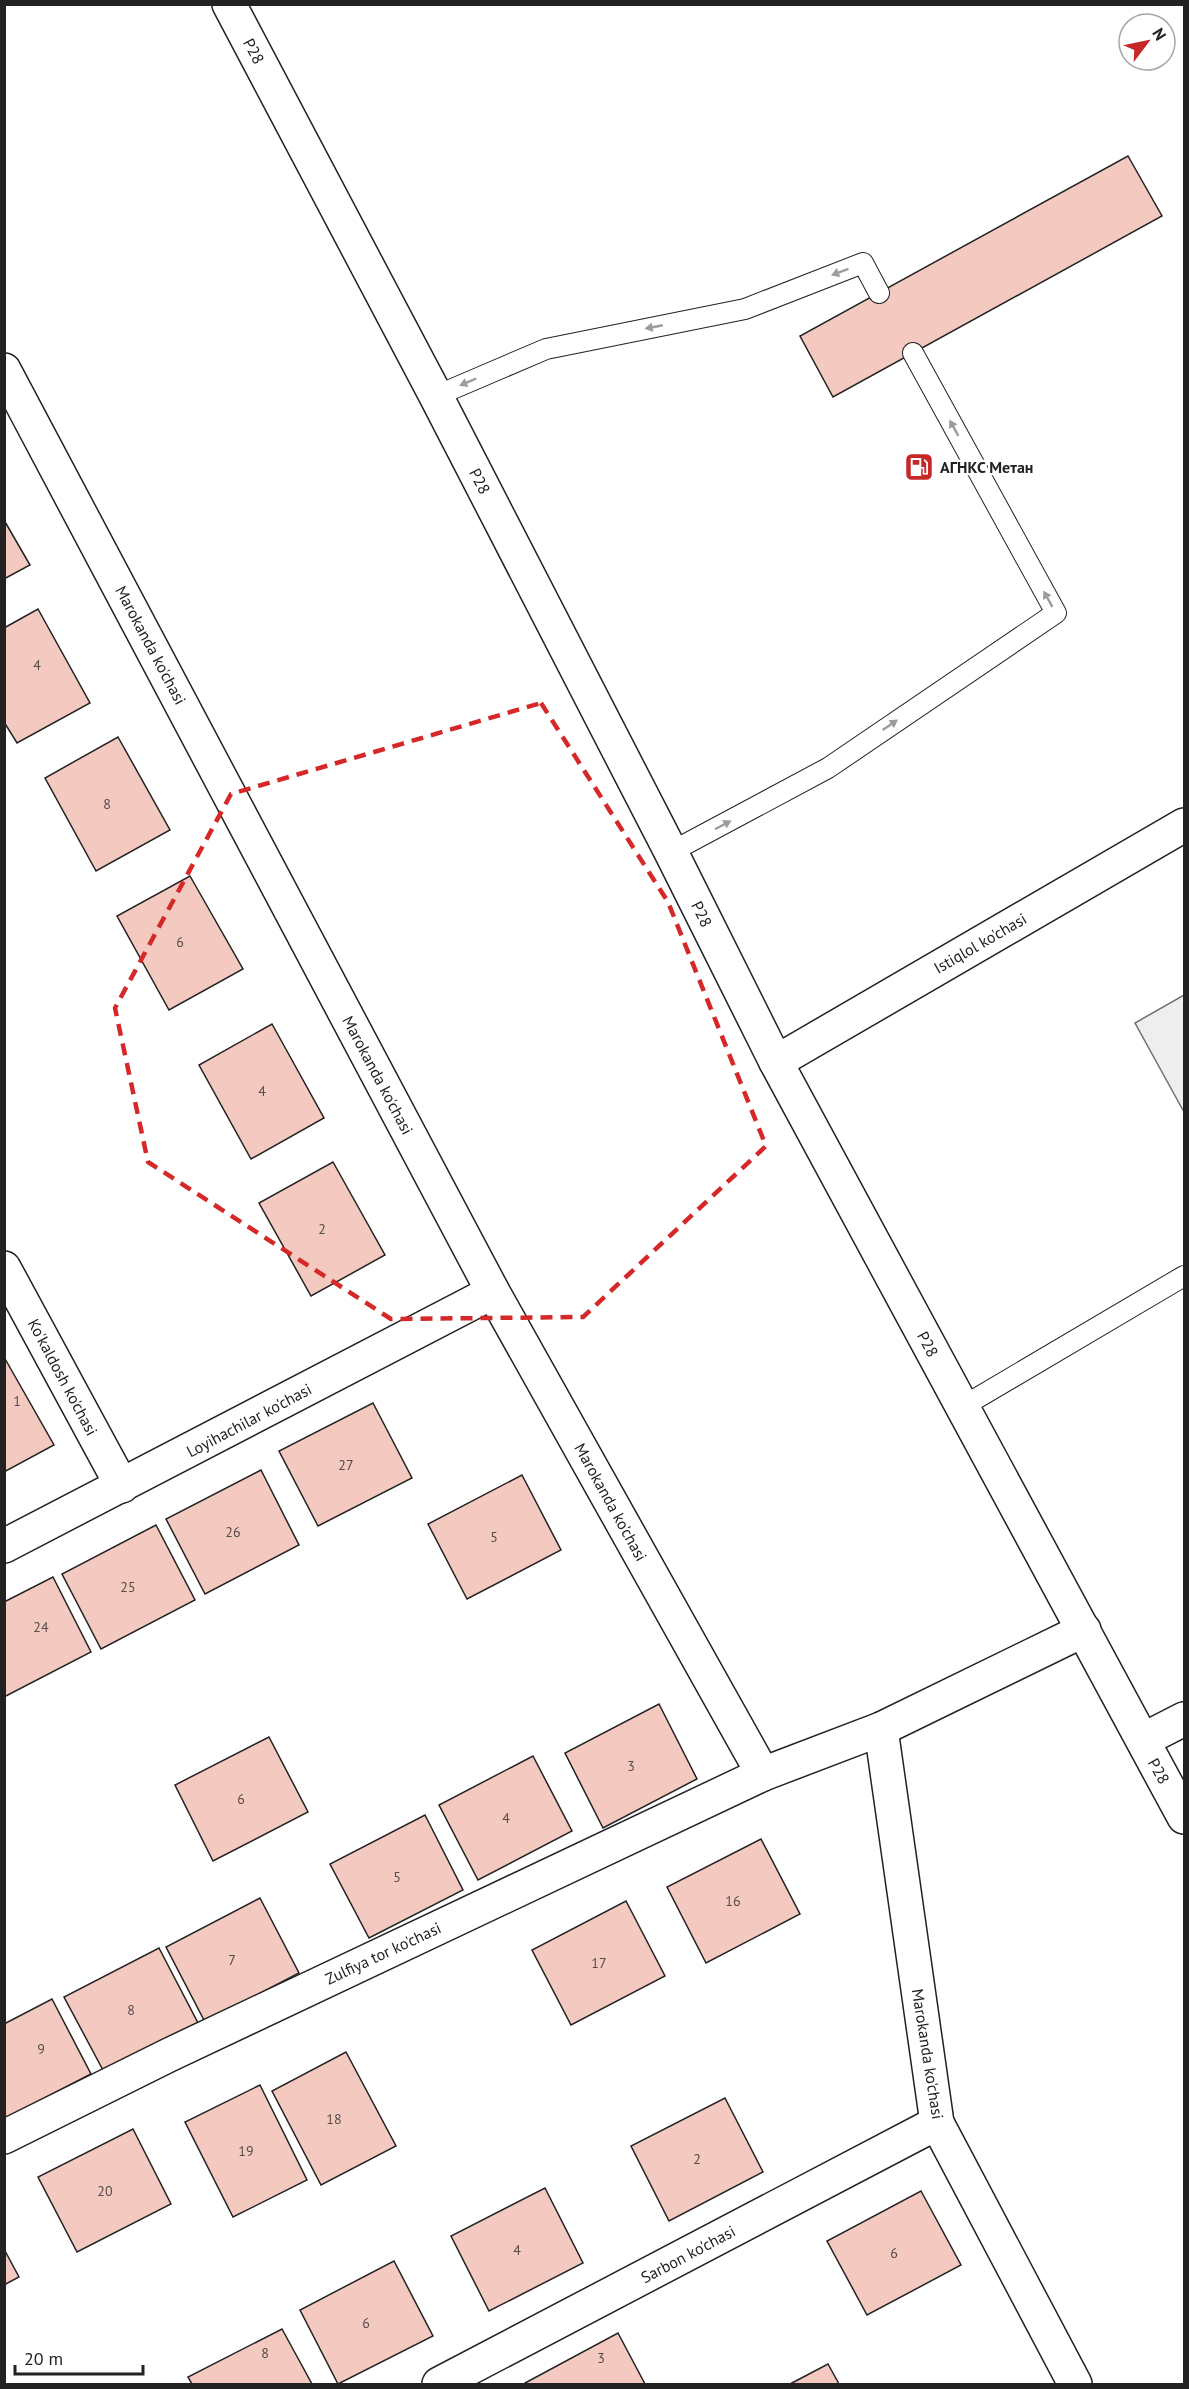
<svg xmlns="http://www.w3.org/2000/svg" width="1189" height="2389" font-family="'PT Sans',sans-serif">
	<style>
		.green { fill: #eee; stroke: #6f6f6f; stroke-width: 1.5 }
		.building { fill: #f3c9c0; stroke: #222; stroke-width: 1.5 }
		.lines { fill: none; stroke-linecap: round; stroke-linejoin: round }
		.service-casing { stroke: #222; stroke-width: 22 }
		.minor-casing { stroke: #222; stroke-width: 36 }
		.secondary-casing { stroke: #222; stroke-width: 36 }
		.service { stroke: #fff; stroke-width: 20 }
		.minor { stroke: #fff; stroke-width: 33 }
		.secondary { stroke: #fff; stroke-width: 33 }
		.oneway { fill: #9c9c9c }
		.marked { fill: none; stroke: #d62828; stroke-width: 4.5; stroke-dasharray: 12 8; stroke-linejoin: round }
		.labels { text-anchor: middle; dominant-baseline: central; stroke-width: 4.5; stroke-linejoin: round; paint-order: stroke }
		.number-label { font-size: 14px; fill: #564c4a }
		.street-label { font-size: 16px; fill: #222; stroke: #fff }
		.poi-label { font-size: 16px; font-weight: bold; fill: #222; stroke: #fff; text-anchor: start }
	</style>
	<rect width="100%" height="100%" fill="#fff"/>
	<path class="green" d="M 1184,995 L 1184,1112 L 1135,1023 Z"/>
	<g class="building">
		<path d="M 1128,156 L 1162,216 L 833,397 L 800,336 Z"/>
		<path d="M 4,520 L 30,565 L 4,579 Z"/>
		<path d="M 38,609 L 90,703 L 17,743 L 4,722 L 4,628 Z"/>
		<path d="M 118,737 L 170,830 L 96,871 L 45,778 Z"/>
		<path d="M 190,876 L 243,969 L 169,1010 L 117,916 Z"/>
		<path d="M 272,1024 L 324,1118 L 251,1159 L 199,1065 Z"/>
		<path d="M 333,1162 L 385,1255 L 311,1296 L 259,1203 Z"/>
		<path d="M 4,1357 L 54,1445 L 4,1472 Z"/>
		<path d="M 373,1403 L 412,1478 L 318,1526 L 279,1451 Z"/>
		<path d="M 261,1470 L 299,1545 L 205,1594 L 166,1519 Z"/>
		<path d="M 522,1475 L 561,1550 L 467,1599 L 428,1524 Z"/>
		<path d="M 156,1525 L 195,1600 L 101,1649 L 62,1574 Z"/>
		<path d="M 53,1577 L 91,1652 L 4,1697 L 4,1602 Z"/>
		<path d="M 659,1704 L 697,1779 L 603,1828 L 565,1753 Z"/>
		<path d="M 269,1737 L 308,1812 L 213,1861 L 175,1785 Z"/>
		<path d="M 533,1756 L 572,1831 L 478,1880 L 439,1805 Z"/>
		<path d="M 425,1815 L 463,1890 L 369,1938 L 330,1864 Z"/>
		<path d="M 761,1839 L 800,1914 L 706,1963 L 667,1887 Z"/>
		<path d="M 260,1898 L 299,1973 L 205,2022 L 166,1947 Z"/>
		<path d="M 626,1901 L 665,1976 L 571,2025 L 532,1950 Z"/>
		<path d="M 159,1948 L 198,2023 L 104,2072 L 64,1997 Z"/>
		<path d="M 52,1999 L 91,2074 L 4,2119 L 4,2024 Z"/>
		<path d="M 346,2052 L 396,2146 L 321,2185 L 272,2091 Z"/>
		<path d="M 260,2085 L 307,2180 L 233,2217 L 185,2122 Z"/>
		<path d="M 725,2098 L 763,2172 L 669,2221 L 631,2146 Z"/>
		<path d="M 133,2129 L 171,2204 L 77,2252 L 38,2177 Z"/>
		<path d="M 545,2188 L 583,2263 L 489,2311 L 451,2236 Z"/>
		<path d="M 921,2191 L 961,2265 L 867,2315 L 827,2241 Z"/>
		<path d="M 4,2249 L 19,2277 L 4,2285 Z"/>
		<path d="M 394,2261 L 433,2336 L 338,2384 L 300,2310 Z"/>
		<path d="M 282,2329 L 312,2384 L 192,2384 L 188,2377 Z"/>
		<path d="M 618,2333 L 645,2384 L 525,2384 L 525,2383 Z"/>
		<path d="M 828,2364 L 839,2384 L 790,2384 Z"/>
	</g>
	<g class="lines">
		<g class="service-casing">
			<g id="service">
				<path d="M 436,396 L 546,349 L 745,309 L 863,263 L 879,293"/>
				<path d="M 671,852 L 828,768 L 1056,613 L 913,353"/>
				<path d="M 962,1407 L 1184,1276"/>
			</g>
		</g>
		<g class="minor-casing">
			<g id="minor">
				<path d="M 4,370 L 493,1292 L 763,1774"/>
				<path d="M 776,1062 L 1184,825"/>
				<path d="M 4,1268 L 122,1486"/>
				<path d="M 4,1546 L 493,1292"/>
				<path d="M 881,1729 L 937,2123 L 1075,2384"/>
				<path d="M 1143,1740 L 1184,1719"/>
				<path d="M 4,2137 L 169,2055 L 763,1774 L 881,1729 L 1084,1630"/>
				<path d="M 439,2384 L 937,2123"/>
			</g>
		</g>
		<g class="secondary-casing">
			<path id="secondary" d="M 229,4 L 436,396 L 671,852 L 776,1062 L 1184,1817"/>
		</g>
		<use href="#service" class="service"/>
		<use href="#minor" class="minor"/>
		<use href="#secondary" class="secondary"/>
	</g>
	<defs><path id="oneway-solid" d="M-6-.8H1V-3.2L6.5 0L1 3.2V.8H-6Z" transform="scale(1.5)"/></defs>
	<g class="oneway">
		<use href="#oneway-solid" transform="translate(840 272) rotate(159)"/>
		<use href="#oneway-solid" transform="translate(654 327) rotate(169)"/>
		<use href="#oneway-solid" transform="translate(468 382) rotate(157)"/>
		<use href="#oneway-solid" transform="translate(954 428) rotate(-119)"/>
		<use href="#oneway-solid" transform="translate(1048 599) rotate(-119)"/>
		<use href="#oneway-solid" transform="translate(890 725) rotate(-34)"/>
		<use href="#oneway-solid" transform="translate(723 825) rotate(-28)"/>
	</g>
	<path class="marked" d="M 541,703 L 668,902 L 766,1146 L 583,1317 L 391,1319 L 148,1162 L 115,1008 L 231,794 Z"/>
	<defs>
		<g id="fuel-square" transform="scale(1.5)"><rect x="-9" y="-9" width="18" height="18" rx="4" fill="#c62828" stroke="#fff"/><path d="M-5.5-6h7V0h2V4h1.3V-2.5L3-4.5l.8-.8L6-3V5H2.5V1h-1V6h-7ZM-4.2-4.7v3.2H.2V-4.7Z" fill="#fff"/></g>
	</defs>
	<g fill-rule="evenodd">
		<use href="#fuel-square" x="919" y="467"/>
	</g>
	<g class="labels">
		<g class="number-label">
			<text x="37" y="665">4</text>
			<text x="107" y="804">8</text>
			<text x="180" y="942">6</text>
			<text x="262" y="1091">4</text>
			<text x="322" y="1229">2</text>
			<text x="17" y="1401">1</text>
			<text x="346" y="1465">27</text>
			<text x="233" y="1532">26</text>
			<text x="494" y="1537">5</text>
			<text x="128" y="1587">25</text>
			<text x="41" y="1627">24</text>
			<text x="631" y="1766">3</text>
			<text x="241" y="1799">6</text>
			<text x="506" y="1818">4</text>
			<text x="397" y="1877">5</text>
			<text x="733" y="1901">16</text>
			<text x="232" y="1960">7</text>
			<text x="599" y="1963">17</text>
			<text x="131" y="2010">8</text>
			<text x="41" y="2049">9</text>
			<text x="334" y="2119">18</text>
			<text x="246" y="2151">19</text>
			<text x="697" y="2159">2</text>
			<text x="105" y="2191">20</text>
			<text x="517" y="2250">4</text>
			<text x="894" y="2253">6</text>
			<text x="366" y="2323">6</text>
			<text x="265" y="2353">8</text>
			<text x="601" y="2358">3</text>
		</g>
		<g class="street-label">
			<text transform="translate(254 51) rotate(62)">Р28</text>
			<text transform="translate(480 481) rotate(63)">Р28</text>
			<text transform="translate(151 645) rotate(62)">Marokanda ko'chasi</text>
			<text transform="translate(702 914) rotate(64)">Р28</text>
			<text transform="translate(980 943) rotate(-30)">Istiqlol ko'chasi</text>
			<text transform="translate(378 1075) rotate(62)">Marokanda ko'chasi</text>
			<text transform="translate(928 1344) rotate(62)">Р28</text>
			<text transform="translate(63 1377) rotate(62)">Ko'kaldosh ko'chasi</text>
			<text transform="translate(249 1420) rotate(-28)">Loyihachilar ko'chasi</text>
			<text transform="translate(611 1502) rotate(61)">Marokanda ko'chasi</text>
			<text transform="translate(1159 1771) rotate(61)">Р28</text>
			<text transform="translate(383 1953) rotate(-25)">Zulfiya tor ko'chasi</text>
			<text transform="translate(928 2054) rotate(81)">Marokanda ko'chasi</text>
			<text transform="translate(688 2254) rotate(-28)">Sarbon ko'chasi</text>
		</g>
		<g class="poi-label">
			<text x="940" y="467">АГНКС Метан</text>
		</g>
	</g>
	<rect width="1189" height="2389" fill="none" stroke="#222222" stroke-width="12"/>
	<g transform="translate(1147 42) rotate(58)"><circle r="28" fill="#ffffff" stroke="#a7a7a7" stroke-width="1.5"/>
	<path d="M0-4.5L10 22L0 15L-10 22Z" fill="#c62828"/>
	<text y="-9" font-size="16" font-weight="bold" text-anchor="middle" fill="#222222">N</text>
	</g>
	<path d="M15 2365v9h128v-9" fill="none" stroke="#222222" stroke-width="3"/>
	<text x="24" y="2365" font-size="18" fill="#222222" stroke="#ffffff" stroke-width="4.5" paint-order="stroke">20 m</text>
</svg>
